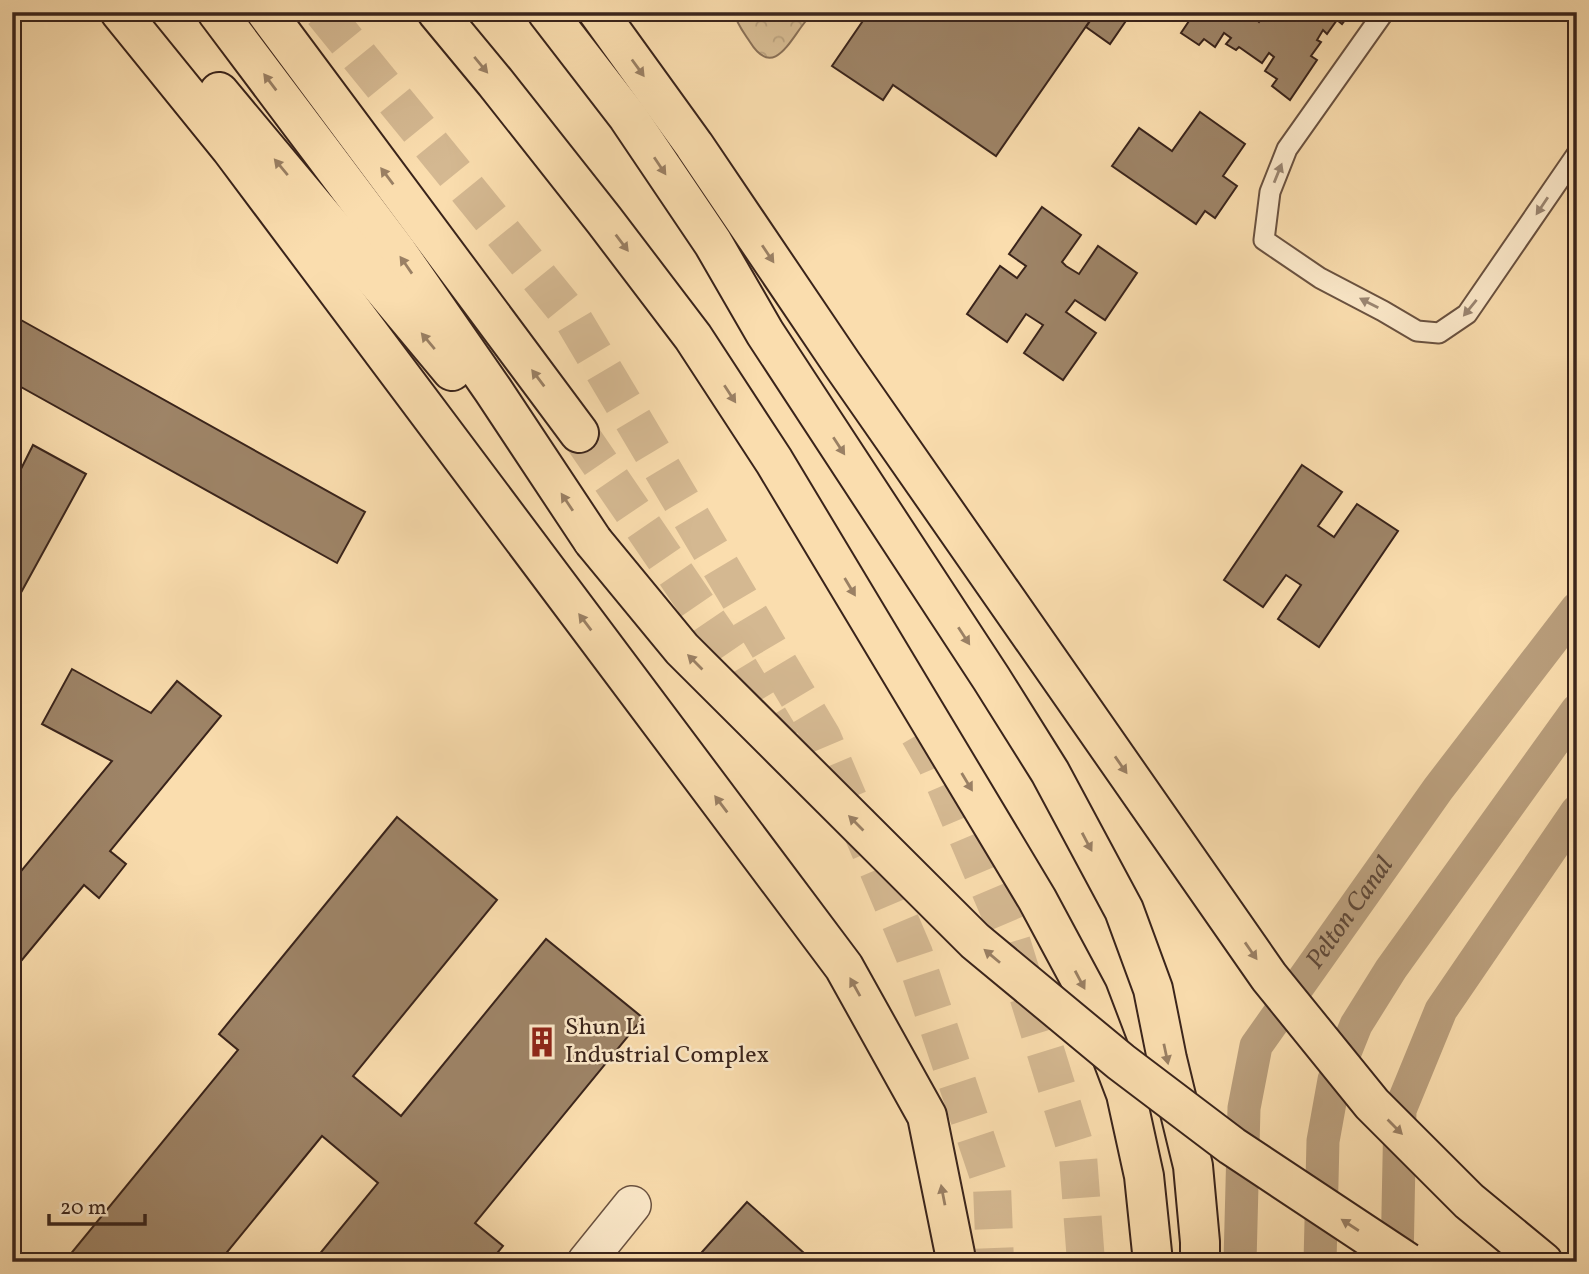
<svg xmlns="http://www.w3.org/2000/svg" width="1589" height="1274" font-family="Vollkorn,serif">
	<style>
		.park { fill: url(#park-crowns); stroke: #8a7158; stroke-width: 2 }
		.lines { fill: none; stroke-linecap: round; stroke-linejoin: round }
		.canal { stroke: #b99e7c; stroke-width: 33 }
		.building { fill: #9e8467; stroke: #3a241b; stroke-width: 2 }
		.motorway-tunnel { stroke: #d4b891; stroke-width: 38; stroke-dasharray: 38 19; stroke-linecap: butt }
		.service-casing { stroke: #6a5240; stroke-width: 23 }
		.minor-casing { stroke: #6a5240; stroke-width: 40 }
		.motorway-casing { stroke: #3a241b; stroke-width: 42 }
		.service { stroke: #fce9ca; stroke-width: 19 }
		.minor { stroke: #fce9ca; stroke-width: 37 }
		.motorway { stroke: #faddae; stroke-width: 38 }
		.motorway-bridge-casing { stroke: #3a241b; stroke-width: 42; stroke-linecap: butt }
		.motorway-bridge { stroke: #faddae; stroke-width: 38 }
		.oneway { fill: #9a8064 }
		.oneway2 { fill: #9b8672 }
		.labels { text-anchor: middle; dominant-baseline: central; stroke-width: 5; stroke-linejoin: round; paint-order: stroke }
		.poi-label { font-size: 24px; fill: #3a241b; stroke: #fce9ca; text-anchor: start }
		.water-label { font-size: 26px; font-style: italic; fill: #604938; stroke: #fce9ca }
	</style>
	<defs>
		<pattern id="park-crowns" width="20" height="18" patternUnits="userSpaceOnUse" patternTransform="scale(1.75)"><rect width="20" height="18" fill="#d9be95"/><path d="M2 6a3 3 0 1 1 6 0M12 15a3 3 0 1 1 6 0" fill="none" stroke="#bba380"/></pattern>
	</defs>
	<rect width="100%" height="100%" fill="#faddae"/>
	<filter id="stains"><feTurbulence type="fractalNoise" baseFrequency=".00286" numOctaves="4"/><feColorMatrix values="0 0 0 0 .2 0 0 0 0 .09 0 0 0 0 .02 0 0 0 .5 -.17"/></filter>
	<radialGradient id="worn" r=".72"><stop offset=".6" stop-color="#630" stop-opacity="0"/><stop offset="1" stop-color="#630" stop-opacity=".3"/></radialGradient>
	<path class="park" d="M 734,12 L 795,12 L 805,22 C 789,42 773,79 750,42 C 744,33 736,23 734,12 Z"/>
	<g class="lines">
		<g class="canal">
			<path id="s1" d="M 1240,1262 L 1244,1108 L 1256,1046 L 1438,789 L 1577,608"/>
			<path d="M 1320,1262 L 1323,1141 L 1334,1080 L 1356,1025 L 1391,969 L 1577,710"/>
			<path d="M 1397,1262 L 1400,1110 L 1441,1010 L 1577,811"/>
		</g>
	</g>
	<g class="building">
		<path d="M 869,12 L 1096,12 L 996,156 L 893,85 L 883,100 L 832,66 Z"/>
		<path d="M 1096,12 L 1132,12 L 1110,44 L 1086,27 Z"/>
		<path d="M 1195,12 L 1259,12 L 1255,18 L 1259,22 L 1266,12 L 1351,12 L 1342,24 L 1337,20 L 1327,34 L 1323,30 L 1317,40 L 1321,42 L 1311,56 L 1317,60 L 1290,100 L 1272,86 L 1277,79 L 1265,71 L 1274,57 L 1269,53 L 1262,63 L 1239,47 L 1236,50 L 1226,44 L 1231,38 L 1224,33 L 1215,47 L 1204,39 L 1199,45 L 1181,33 Z"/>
		<path d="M 1200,112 L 1245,144 L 1223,176 L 1237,186 L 1215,218 L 1205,211 L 1196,224 L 1112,166 L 1139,128 L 1172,151 Z"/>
		<path d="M 1042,207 L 1081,235 L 1062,262 L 1066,266 L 1079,274 L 1098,246 L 1137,273 L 1105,320 L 1075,300 L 1066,312 L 1096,333 L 1063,380 L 1024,353 L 1043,325 L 1026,314 L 1007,342 L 967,314 L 1000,266 L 1017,278 L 1026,266 L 1009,254 Z"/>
		<path d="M 12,315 L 365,512 L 337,563 L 12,382 Z"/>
		<path d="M 33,445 L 86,474 L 12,609 L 12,467 L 20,471 Z"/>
		<path d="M 1302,465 L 1342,492 L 1318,526 L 1334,537 L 1357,504 L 1398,531 L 1319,647 L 1278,619 L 1301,585 L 1286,575 L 1263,607 L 1224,580 Z"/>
		<path d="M 72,669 L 151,713 L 177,681 L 221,716 L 110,851 L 126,864 L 99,898 L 84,885 L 12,972 L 12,882 L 112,761 L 42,724 Z"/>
		<path d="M 397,817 L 497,900 L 353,1076 L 401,1116 L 546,939 L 643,1018 L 475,1223 L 503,1246 L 490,1262 L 313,1262 L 378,1183 L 322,1136 L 219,1262 L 64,1262 L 238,1050 L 219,1034 Z"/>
		<path d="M 747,1202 L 814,1262 L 693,1262 Z"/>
	</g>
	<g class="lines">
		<g class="motorway-tunnel">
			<path d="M 323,12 L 573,319 L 822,737 L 914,954 L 992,1186 L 995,1262"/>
			<path d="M 579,433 L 731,655 L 783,741"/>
			<path d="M 919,734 L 937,765 L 1009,934 L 1078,1156 L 1086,1262"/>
		</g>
		<g class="service-casing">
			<path id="service" d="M 1384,12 L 1287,149 L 1270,192 L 1264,240 L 1320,278 L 1383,311 L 1417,331 L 1439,333 L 1467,314 L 1577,154"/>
		</g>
		<g class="minor-casing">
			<path id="minor" d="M 586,1262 L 632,1205"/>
		</g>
		<g class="motorway-casing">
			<g id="motorway">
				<path d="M 120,12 L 231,149 L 844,967 L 927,1116 L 955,1254 L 955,1262"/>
				<path d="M 217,12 L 398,253 L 493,390 L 593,541"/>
				<path d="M 266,12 L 579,433"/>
				<path d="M 437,12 L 495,82 L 604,220 L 693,337 L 774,461 L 1037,899 L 1088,994 L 1126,1094 L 1144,1176 L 1153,1262"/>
				<path d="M 547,12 L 628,117 L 713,243 L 765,333 L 991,678 L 1050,772 L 1124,910 L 1153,989 L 1167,1059 L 1193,1166 L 1200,1242 L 1200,1262"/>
				<path d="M 598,12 L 694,145 L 842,364 L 1269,977 L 1372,1104 L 1469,1201 L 1543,1262"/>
				<path d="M 219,92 L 452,371"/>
			</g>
		</g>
		<use href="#service" class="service"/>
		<use href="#minor" class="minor"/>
		<use href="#motorway" class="motorway"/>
		<g class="motorway-bridge-casing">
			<path id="motorway-bridge" d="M 593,541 L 682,649 L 975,941 L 1121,1062 L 1232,1146 L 1407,1262"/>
		</g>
		<use href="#motorway-bridge" class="motorway-bridge"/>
	</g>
	<defs><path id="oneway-solid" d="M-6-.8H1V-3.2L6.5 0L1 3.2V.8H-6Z" transform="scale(1.75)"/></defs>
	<g class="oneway">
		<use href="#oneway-solid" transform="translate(481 65) rotate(50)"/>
		<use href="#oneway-solid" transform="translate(638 68) rotate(54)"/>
		<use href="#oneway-solid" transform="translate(270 82) rotate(-127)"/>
		<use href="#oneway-solid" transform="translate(660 166) rotate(56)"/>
		<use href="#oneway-solid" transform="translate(281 167) rotate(-130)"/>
		<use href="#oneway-solid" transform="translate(387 176) rotate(-127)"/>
		<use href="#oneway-solid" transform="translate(622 243) rotate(53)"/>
		<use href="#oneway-solid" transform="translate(768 254) rotate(56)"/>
		<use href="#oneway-solid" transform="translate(406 265) rotate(-125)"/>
		<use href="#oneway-solid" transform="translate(428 341) rotate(-130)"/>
		<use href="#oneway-solid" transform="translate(538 378) rotate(-127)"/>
		<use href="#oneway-solid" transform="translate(730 394) rotate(57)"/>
		<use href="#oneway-solid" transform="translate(839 446) rotate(57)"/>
		<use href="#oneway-solid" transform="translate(567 502) rotate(-124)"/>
		<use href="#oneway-solid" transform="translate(850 587) rotate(59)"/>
		<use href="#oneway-solid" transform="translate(585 622) rotate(-127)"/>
		<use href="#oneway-solid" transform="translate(964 636) rotate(57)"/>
		<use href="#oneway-solid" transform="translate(695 662) rotate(-135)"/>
		<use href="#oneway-solid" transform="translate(1121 765) rotate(55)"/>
		<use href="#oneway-solid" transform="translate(967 782) rotate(59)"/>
		<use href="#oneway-solid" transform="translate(721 804) rotate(-127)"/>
		<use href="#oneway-solid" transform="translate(856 823) rotate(-135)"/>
		<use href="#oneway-solid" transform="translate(1087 842) rotate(62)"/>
		<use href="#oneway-solid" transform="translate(1251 951) rotate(55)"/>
		<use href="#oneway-solid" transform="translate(992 956) rotate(-140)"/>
		<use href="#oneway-solid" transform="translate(1080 980) rotate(62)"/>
		<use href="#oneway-solid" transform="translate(855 987) rotate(-119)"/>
		<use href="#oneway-solid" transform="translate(1166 1054) rotate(78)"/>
		<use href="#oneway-solid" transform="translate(1395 1127) rotate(45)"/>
		<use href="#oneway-solid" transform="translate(943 1195) rotate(-101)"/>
		<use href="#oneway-solid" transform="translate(1350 1225) rotate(-147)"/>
	</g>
	<g class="oneway2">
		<use href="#oneway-solid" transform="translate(1278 173) rotate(-68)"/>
		<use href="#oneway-solid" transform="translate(1542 206) rotate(124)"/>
		<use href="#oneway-solid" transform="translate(1369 303) rotate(-153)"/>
		<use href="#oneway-solid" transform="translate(1470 308) rotate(129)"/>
	</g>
	<defs>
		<g id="building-bare" transform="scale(2.415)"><path d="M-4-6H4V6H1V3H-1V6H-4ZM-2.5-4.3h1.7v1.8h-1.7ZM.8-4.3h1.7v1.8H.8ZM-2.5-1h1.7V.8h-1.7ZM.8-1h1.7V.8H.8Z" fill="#8f2418" stroke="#fce9ca" stroke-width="2.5" paint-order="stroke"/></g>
	</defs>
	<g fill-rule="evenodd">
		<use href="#building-bare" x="542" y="1042"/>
	</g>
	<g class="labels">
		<g class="poi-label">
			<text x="565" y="1028">Shun Li<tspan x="565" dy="28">Industrial Complex</tspan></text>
		</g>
		<g class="water-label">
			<text stroke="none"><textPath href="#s1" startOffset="380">Pelton Canal</textPath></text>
		</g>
	</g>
	<rect width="1589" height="1274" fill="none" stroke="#faddae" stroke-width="42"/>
	<rect x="14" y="14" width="1561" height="1246" fill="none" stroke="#3a241b" stroke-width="3.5"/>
	<rect x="21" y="21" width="1547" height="1232" fill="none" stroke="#3a241b" stroke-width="2"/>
	<path d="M49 1214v10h96v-10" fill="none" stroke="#3a241b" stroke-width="3.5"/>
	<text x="60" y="1214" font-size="21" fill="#3a241b" stroke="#fce9ca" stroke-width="5" paint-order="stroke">20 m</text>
	<rect width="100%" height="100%" filter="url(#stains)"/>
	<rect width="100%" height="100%" fill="url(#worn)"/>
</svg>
